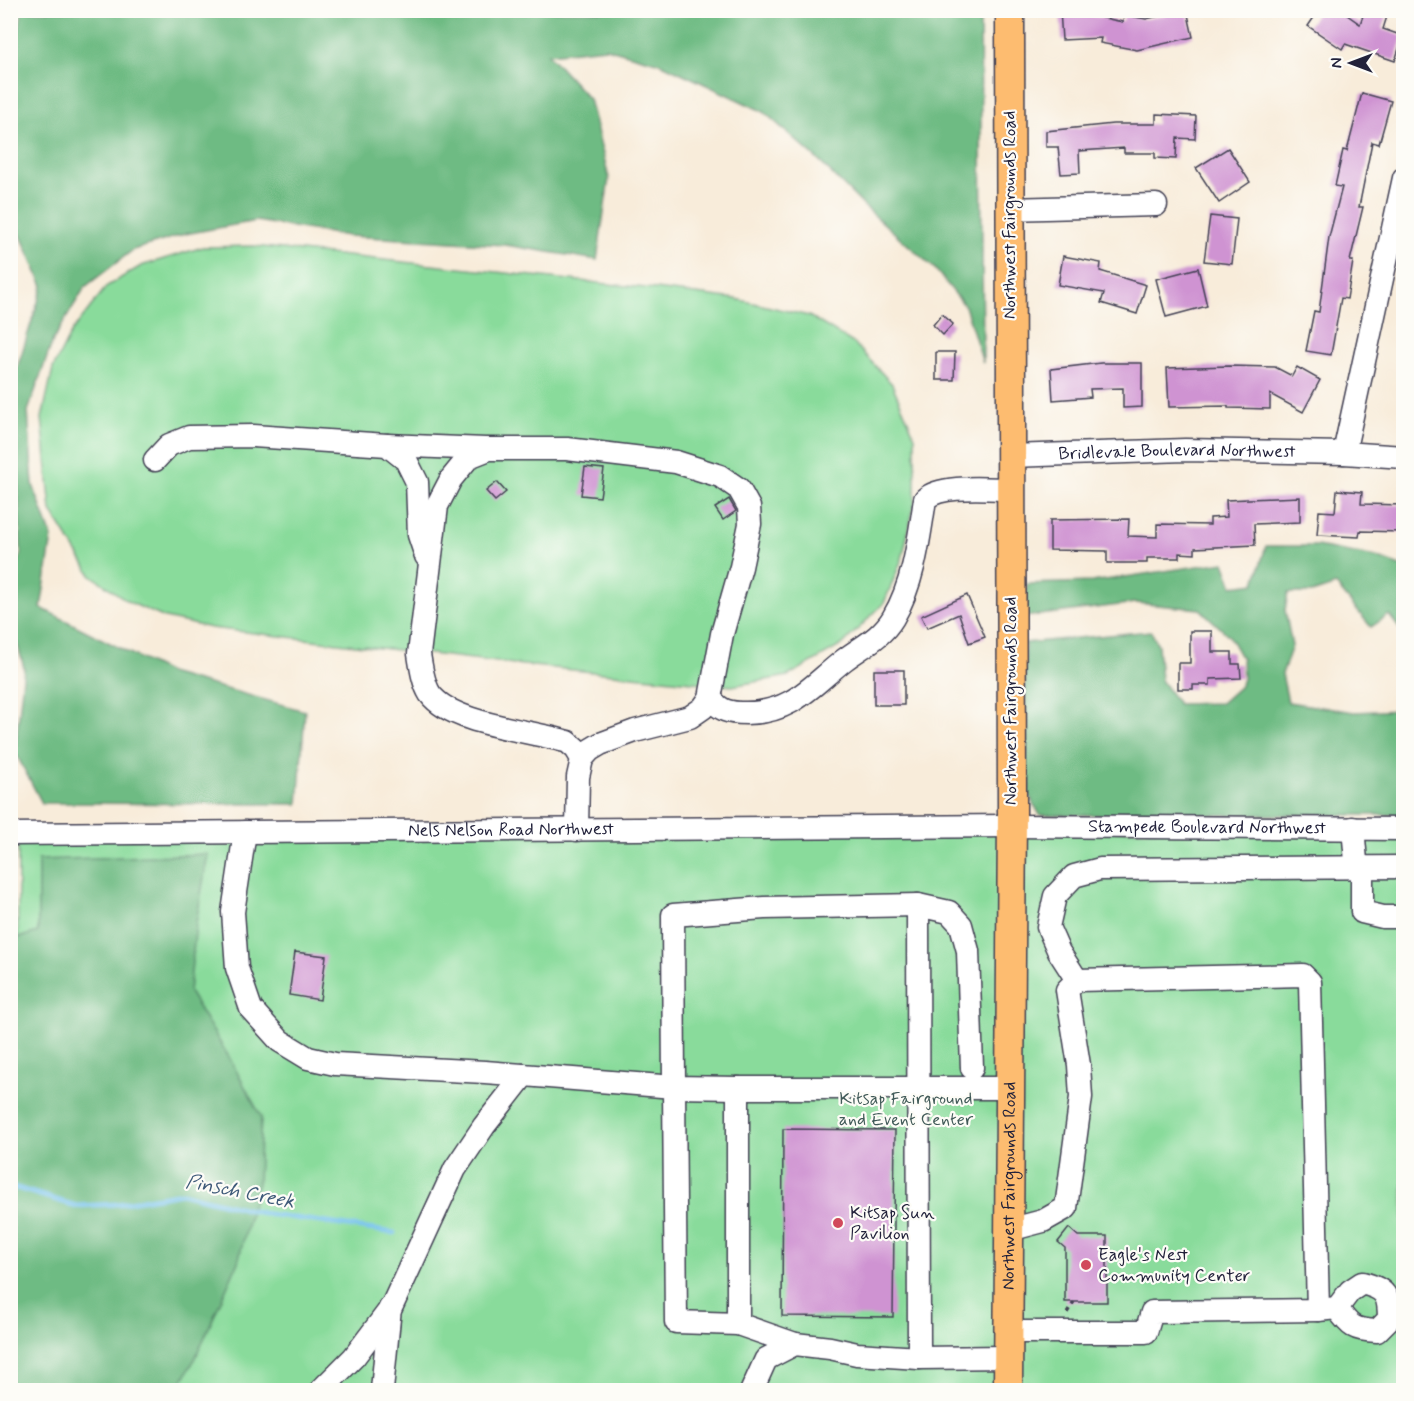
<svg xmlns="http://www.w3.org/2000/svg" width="1414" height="1401" font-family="Mynerve,sans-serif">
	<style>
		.green { fill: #89db9b; stroke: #567e6b; stroke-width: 1.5 }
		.forest { fill: #6ebb83; stroke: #486e5f; stroke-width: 1.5 }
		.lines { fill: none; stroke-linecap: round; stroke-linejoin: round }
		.stream { stroke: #72c1ed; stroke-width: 5 }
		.building { fill: #cf93d2 }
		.minor-casing { stroke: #424053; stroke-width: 25 }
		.major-casing { stroke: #424053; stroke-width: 31 }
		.path { stroke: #424053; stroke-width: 3; stroke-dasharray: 4.5 4.5; stroke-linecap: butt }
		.minor { stroke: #fff; stroke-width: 22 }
		.major { stroke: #fdbc6f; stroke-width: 28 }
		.poi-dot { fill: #d1495b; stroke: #fdfcf7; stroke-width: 2 }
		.labels { text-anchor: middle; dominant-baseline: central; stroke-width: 4.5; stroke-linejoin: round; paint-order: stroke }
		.street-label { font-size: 18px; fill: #22223b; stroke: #fdfcf7 }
		.park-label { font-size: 18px; fill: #415a58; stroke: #fdfcf7 }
		.poi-label { font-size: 18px; fill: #22223b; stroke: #fdfcf7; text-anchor: start }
		.water-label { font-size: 20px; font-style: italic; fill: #3e5a79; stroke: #fdfcf7 }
	</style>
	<rect width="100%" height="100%" fill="#fdfcf7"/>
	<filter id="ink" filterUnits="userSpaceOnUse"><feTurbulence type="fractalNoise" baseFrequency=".0167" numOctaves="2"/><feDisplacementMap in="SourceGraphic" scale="12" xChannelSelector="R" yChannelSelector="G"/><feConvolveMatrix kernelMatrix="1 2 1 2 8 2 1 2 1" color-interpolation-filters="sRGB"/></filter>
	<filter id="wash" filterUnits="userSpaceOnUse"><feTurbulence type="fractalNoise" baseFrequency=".008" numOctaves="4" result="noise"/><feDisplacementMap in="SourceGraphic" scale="24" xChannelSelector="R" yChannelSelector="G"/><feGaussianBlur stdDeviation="1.35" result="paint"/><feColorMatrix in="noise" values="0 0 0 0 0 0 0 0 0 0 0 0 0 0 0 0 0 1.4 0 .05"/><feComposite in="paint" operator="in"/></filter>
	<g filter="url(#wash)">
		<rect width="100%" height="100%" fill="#f8ecda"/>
		<g class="green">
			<path d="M 254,246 L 655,289 L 736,299 L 809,316 L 855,344 L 892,384 L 915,437 L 915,502 L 902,559 L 884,603 L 842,645 L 788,676 L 732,686 L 523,665 L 211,628 L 165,618 L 129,602 L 91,575 L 51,511 L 42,418 L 53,368 L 72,331 L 107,286 L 141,266 L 203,247 Z"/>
			<path d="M 1403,829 L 1403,1390 L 16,1390 L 18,834 Z"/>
		</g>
		<g class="forest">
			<path d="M 22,11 L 980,11 L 983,363 L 965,306 L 935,269 L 864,206 L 817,159 L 764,112 L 660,63 L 606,48 L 548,54 L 589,99 L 609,178 L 597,260 L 505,245 L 348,236 L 256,221 L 185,234 L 133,250 L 85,287 L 53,340 L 28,411 L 33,485 L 52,537 L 41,608 L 169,673 L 305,711 L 298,804 L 42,803 L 15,752 L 24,668 L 11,621 L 10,582 L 21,554 L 13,381 L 43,286 L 14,220 L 11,196 L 11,80 Z"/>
			<path d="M 1266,546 L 1317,546 L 1376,557 L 1403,567 L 1403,633 L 1389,615 L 1371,627 L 1336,585 L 1312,593 L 1288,593 L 1285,610 L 1292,646 L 1282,674 L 1288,702 L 1354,712 L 1403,710 L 1403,815 L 1040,815 L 1026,790 L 1025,643 L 1151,631 L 1158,645 L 1161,680 L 1178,704 L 1221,703 L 1239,687 L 1243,679 L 1242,659 L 1229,636 L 1200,609 L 1135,603 L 1025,617 L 1027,584 L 1092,582 L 1224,562 L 1233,586 L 1255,583 Z"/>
			<path d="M 208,854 L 196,923 L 189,992 L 229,1057 L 261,1117 L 258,1183 L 238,1262 L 195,1359 L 177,1390 L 11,1390 L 11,940 L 38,932 L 38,860 Z"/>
		</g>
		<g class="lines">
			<path class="stream" d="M 10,1186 L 76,1206 L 118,1204 L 182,1193 L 262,1213 L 394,1233"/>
		</g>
		<g id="blocks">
			<g class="building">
				<path d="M 1060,10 L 1089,10 L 1089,15 L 1123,22 L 1124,15 L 1146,19 L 1187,10 L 1193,37 L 1137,50 L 1100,43 L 1101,38 L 1062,40 Z"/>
				<path d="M 1319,10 L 1340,10 L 1360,24 L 1365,10 L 1389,10 L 1383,29 L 1403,36 L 1395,61 L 1345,44 L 1342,49 L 1308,26 Z"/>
				<path d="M 1362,93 L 1391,101 L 1379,144 L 1372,142 L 1359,207 L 1363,207 L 1350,261 L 1353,261 L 1347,299 L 1341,298 L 1331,355 L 1306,351 L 1314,311 L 1319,312 L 1329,237 L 1342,187 L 1335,186 L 1343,150 L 1347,151 Z"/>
				<path d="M 1156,114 L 1196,116 L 1195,139 L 1177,138 L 1176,159 L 1155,158 L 1155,153 L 1124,153 L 1124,148 L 1079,151 L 1080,173 L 1061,174 L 1058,147 L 1046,147 L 1046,131 L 1113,124 L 1156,124 Z"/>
				<path d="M 1228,148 L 1250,182 L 1219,203 L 1196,168 Z"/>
				<path d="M 1210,216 L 1237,219 L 1232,264 L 1204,261 Z"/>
				<path d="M 1063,256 L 1101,263 L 1100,271 L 1146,285 L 1137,314 L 1101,303 L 1104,293 L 1058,285 Z"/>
				<path d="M 1198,268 L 1207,306 L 1166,317 L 1156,279 Z"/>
				<path d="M 942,314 L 953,324 L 943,335 L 933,325 Z"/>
				<path d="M 936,352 L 955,352 L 954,380 L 936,380 Z"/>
				<path d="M 1101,363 L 1142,363 L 1142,407 L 1123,408 L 1123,388 L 1090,389 L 1091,397 L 1053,400 L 1051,369 Z"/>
				<path d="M 1228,366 L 1275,367 L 1292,376 L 1297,367 L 1320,380 L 1303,412 L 1270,394 L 1270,409 L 1228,408 L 1228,406 L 1169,407 L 1167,368 Z"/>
				<path d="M 585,467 L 604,469 L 600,497 L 581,495 Z"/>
				<path d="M 497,482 L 506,492 L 495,501 L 486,491 Z"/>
				<path d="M 1337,490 L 1362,492 L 1361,504 L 1404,505 L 1404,532 L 1360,531 L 1359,537 L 1317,535 L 1319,511 L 1335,512 Z"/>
				<path d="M 1300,497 L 1300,522 L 1254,524 L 1255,545 L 1195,548 L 1195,554 L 1179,553 L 1179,558 L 1147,558 L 1147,563 L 1107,563 L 1107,551 L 1050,550 L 1050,520 L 1129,519 L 1128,536 L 1157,537 L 1157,524 L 1210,525 L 1210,518 L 1227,517 L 1226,500 Z"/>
				<path d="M 729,499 L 736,511 L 723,520 L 715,508 Z"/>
				<path d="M 967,595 L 985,637 L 969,643 L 959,614 L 927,628 L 921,616 Z"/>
				<path d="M 1190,631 L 1212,631 L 1212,652 L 1232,652 L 1232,664 L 1240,664 L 1241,678 L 1210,679 L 1210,685 L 1193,685 L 1193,689 L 1178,689 L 1178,663 L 1190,663 Z"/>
				<rect x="874" y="670" width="30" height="35"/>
				<path d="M 295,952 L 326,956 L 320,1000 L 289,995 Z"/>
				<path d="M 783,1129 L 895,1130 L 893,1317 L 782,1316 Z"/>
				<path d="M 1069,1228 L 1078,1236 L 1107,1236 L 1107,1302 L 1065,1302 L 1065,1248 L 1058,1242 Z"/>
			</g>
		</g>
	</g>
	<g filter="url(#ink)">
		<use href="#blocks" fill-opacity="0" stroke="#424053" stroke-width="1.5"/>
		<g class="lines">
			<g class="minor-casing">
				<g id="minor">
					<path d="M 1009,209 L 1156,205"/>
					<path d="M 387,445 L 485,449"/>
					<path d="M 1344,453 L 1404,178"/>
					<path id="s1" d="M 1011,456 L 1185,450 L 1344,453 L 1404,457"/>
					<path d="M 155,460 L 169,445 L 189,437 L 253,436 L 387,445 L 406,460 L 417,482 L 419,535 L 426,556"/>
					<path d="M 710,698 C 721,711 728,713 746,713 C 792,713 811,686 844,660 C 861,647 881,638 893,618 C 914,583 919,539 925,499 C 941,484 989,489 1011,489"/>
					<path d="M 1353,828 L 1356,861 L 1362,867 L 1362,912 L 1383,917 L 1404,917"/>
					<path d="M 577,830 L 578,777 L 582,759 L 590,750 L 600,744 L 635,731 L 690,717 L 703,708 L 710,698 L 722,634 L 741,567 L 750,524 L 749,507 L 739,489 L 720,476 L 676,462 L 567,449 L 489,449 L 469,457 L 451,479 L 437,506 L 419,654 C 421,666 423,683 430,694 C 453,725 531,730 568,742 L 576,749 L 582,759"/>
					<path d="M 245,832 L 233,912 L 237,968 L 251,1009 L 280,1041 L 308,1058 L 335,1064 L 485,1072 L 674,1087 L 676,1322 L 738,1324 L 795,1344"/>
					<path id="s2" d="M 10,834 L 1011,826 L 1404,829"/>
					<path d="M 918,905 L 919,1358 L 1008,1357"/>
					<path d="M 972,1068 L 968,951 L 961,925 L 949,912 L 918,905 L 764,908 L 673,915 L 674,1087 L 738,1088 L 1009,1088"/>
					<path d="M 738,1088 L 738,1324"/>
					<path d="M 1009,1230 L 1043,1221 L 1066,1208 L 1081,1097 L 1079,1065 L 1067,990 L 1077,980 L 1059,952 L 1048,927 L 1055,896 L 1074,876 L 1100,869 L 1404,867"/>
					<path d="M 1318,1310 L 1337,1308 C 1350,1327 1354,1330 1377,1331 L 1389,1319 C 1389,1295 1386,1289 1362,1283 L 1350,1291 L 1337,1308"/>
					<path d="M 1009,1332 L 1146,1332 L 1152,1312 L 1318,1310 L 1310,982 L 1303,975 L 1077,980"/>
					<path d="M 321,1390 L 354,1357 L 391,1308 L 455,1169 L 484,1126 L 524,1075"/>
					<path d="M 382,1390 L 390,1308"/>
					<path d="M 752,1390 L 766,1359 L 795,1344 L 830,1348 L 857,1354 L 919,1358"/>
				</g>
			</g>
			<g class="major-casing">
				<g id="major">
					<path id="s3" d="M 1008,1390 L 1012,812 L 1010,10"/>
				</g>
			</g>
			<path class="path" d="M 1067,1313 L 1074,1302"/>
			<use href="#minor" class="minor"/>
			<use href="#major" class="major"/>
		</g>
	</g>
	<g class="poi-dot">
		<circle cx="838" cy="1223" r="6"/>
		<circle cx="1086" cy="1265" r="6"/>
	</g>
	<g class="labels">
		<g class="street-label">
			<text transform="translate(1010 215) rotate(-90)">Northwest Fairgrounds Road</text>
			<text stroke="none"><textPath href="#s1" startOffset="166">Bridlevale Boulevard Northwest</textPath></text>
			<text transform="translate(1011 701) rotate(-90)">Northwest Fairgrounds Road</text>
			<text stroke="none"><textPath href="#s2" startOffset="1197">Stampede Boulevard Northwest</textPath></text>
			<text stroke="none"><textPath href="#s2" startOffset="501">Nels Nelson Road Northwest</textPath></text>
			<text stroke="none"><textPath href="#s3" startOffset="204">Northwest Fairgrounds Road</textPath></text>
		</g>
		<g class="park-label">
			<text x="906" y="1099">Kitsap Fairground<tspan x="906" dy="21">and Event Center</tspan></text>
		</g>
		<g class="poi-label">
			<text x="850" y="1213">Kitsap Sun<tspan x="850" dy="21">Pavilion</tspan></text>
			<text x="1098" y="1255">Eagle's Nest<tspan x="1098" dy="21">Community Center</tspan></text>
		</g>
		<g class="water-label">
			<text transform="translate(240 1192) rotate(11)">Pinsch Creek</text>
		</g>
	</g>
	<rect width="1414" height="1401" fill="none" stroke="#fdfcf7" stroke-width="36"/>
	<g transform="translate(1351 63) rotate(270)" stroke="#fdfcf7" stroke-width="4.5" paint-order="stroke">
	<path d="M0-4.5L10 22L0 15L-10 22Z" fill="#22223b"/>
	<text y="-9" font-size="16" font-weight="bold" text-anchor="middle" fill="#22223b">N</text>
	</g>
</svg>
